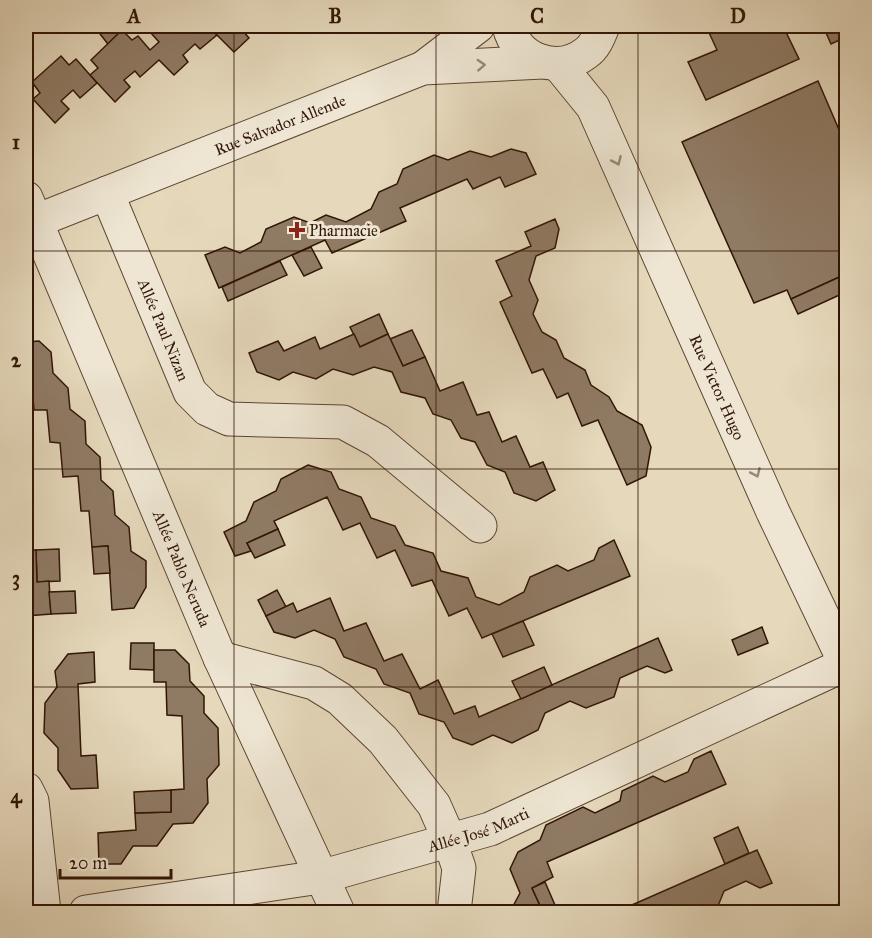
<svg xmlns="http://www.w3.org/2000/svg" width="872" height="938" font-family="'IM FELL Great Primer',serif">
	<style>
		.building { fill: #8f7a64; stroke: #311506; stroke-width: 1.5 }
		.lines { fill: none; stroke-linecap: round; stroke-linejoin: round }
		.minor-casing { stroke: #5e4633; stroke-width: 35 }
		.minor { stroke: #eee6d3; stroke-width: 33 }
		.oneway { stroke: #987 }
		.grid { fill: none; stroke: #311506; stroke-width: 1.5; stroke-opacity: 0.55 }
		.poi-dot { fill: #8f2418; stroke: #eee6d3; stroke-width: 2 }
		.labels { text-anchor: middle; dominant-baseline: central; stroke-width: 6; stroke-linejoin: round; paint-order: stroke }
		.street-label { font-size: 16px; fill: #311506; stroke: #eee6d3 }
		.poi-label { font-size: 16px; fill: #311506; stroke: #eee6d3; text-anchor: start }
		.neatline { fill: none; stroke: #311506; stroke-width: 2 }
		.grid-label { font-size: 20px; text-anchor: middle; font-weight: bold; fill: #311506 }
	</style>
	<rect width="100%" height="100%" fill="#e5d8bb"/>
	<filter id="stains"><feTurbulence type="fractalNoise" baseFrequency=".00333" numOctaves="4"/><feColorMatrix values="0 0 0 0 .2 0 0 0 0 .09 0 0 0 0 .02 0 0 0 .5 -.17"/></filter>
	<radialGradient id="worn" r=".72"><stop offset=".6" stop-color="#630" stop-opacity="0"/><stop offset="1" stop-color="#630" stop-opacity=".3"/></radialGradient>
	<g class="building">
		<path d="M 101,26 L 118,26 L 122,30 L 108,44 L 97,30 Z"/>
		<path d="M 159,26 L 208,26 L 217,35 L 200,49 L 195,44 L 183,55 L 188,62 L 174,75 L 159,60 L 140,77 L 135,71 L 124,80 L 130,87 L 115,102 L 90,75 L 98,68 L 91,60 L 122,30 L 132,40 L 138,36 L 150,50 L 159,42 L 151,33 Z"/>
		<path d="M 208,26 L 249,26 L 243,31 L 249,38 L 234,52 Z"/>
		<path d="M 706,26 L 783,26 L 799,59 L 706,100 L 688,62 L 717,50 Z"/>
		<path d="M 823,26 L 846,26 L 846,37 L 831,44 Z"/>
		<path d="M 61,56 L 69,65 L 76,59 L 97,83 L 80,98 L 73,90 L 61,101 L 69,109 L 55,123 L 33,99 L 40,93 L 32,82 Z"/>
		<path d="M 818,81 L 846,146 L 846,274 L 791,299 L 787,290 L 754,303 L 682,142 Z"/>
		<path d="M 511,149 L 526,153 L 536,174 L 505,187 L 500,177 L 473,189 L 467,179 L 400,208 L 406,221 L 332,253 L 325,240 L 219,288 L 205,255 L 225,247 L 240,253 L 261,242 L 266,229 L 294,217 L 310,223 L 326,215 L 346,222 L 371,209 L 379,192 L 397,184 L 403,169 L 434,155 L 448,160 L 470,151 L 491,157 Z"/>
		<path d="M 555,219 L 559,229 L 555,248 L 536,256 L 529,280 L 538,300 L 533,314 L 542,332 L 556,340 L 564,358 L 585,370 L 591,385 L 609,397 L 617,411 L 642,425 L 651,447 L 646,476 L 627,485 L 598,420 L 582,426 L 568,393 L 557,398 L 543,369 L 532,373 L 500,302 L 512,296 L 496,261 L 531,246 L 525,232 Z"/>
		<path d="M 311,247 L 322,268 L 304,276 L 292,255 Z"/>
		<path d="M 280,261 L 287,275 L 228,301 L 222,287 Z"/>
		<path d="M 846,274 L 846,292 L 798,314 L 791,299 Z"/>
		<path d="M 379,314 L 388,334 L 360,347 L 350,327 Z"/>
		<path d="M 412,330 L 425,357 L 403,366 L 390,339 Z"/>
		<path d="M 354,334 L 360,347 L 388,334 L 403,366 L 425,357 L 440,391 L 463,382 L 477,415 L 489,412 L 502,442 L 516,436 L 530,467 L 543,462 L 555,490 L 536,501 L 514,493 L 505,472 L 487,465 L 475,442 L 461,438 L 451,420 L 433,414 L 425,398 L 401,392 L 392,372 L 374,367 L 353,375 L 333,369 L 316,379 L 293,372 L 279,380 L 257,372 L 249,353 L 278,341 L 284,351 L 315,337 L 320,349 Z"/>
		<path d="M 39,341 L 51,352 L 53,373 L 68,388 L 70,409 L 85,421 L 86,444 L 100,457 L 101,480 L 113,491 L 115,515 L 129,527 L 131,551 L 146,561 L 146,587 L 134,608 L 112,610 L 108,546 L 92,547 L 89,511 L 81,511 L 78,476 L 63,477 L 60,443 L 50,442 L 47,410 L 34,410 L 31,374 L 26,373 L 26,342 Z"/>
		<path d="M 308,465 L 331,472 L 339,489 L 361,497 L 371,518 L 395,526 L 405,545 L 433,553 L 441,571 L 468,578 L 476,597 L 499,605 L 524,592 L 530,577 L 557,565 L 568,571 L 594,560 L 599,548 L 614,540 L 630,576 L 482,638 L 467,608 L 449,616 L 432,580 L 412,586 L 395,550 L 377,558 L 360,523 L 343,530 L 327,497 L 274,521 L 278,529 L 247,543 L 251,551 L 235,556 L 224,532 L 246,521 L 254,502 L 276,491 L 281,479 Z"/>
		<path d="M 278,529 L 285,545 L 255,558 L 247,543 Z"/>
		<path d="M 108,546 L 110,573 L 94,574 L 92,547 Z"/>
		<path d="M 59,549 L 60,581 L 37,582 L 36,550 Z"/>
		<path d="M 26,550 L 36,550 L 37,582 L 49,581 L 51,614 L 26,616 Z"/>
		<path d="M 277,590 L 286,607 L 266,616 L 258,600 Z"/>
		<path d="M 75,591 L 76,613 L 51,614 L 49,592 Z"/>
		<path d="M 330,598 L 344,631 L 366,623 L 384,661 L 402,654 L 420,689 L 438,680 L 454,714 L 475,706 L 479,717 L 658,638 L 672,670 L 665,673 L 647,666 L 620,678 L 614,697 L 586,708 L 570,701 L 545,713 L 538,730 L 512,743 L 493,735 L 472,745 L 453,738 L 444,722 L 419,714 L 410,693 L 384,684 L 376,669 L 344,657 L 335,639 L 314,630 L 295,638 L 274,632 L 266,616 L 293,603 L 297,612 Z"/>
		<path d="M 523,621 L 534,645 L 503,657 L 492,634 Z"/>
		<path d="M 762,627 L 768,643 L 738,655 L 732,640 Z"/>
		<path d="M 131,643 L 154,643 L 154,670 L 130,669 Z"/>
		<path d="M 154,650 L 175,650 L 189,664 L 190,681 L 204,696 L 204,713 L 218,728 L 219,765 L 207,779 L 208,803 L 193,823 L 173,824 L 157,846 L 133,846 L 121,864 L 99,864 L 98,833 L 136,830 L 135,813 L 171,812 L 171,790 L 184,789 L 182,716 L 167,715 L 166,682 L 154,682 Z"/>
		<path d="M 94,652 L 95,682 L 78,684 L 81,756 L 96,755 L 98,788 L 71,789 L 58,770 L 58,748 L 44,733 L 45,703 L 57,687 L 55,671 L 68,654 Z"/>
		<path d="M 544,667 L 552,685 L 521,699 L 512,681 Z"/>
		<path d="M 711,751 L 726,784 L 547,862 L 553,877 L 532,888 L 543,912 L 510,912 L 520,893 L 510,869 L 518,852 L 540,840 L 546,825 L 583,807 L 595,813 L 620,801 L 622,791 L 653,776 L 665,782 L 688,772 L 694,759 Z"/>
		<path d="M 171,790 L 171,812 L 135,813 L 134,792 Z"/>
		<path d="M 738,827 L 749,853 L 725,864 L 714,838 Z"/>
		<path d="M 757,850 L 772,883 L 760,888 L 746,881 L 724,891 L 718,906 L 705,912 L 616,912 Z"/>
		<path d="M 545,882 L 558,912 L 543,912 L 532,888 Z"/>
		<path d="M 846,900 L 846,912 L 824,912 Z"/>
	</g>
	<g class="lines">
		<g class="minor-casing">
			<g id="minor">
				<path d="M 509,26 C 516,60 558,75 586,53 C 595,47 599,36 603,26"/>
				<path id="s1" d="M 558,64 L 593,107 L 773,512 L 846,665"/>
				<path d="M 423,68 L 478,26"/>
				<path id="s2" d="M 107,193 L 190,392 L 207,409 L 229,419 L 343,422 L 378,441 L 480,526"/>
				<path id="s3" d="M 26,198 L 220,658 L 338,912"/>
				<path id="s4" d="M 26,225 L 423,68 L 543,62"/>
				<path d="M 220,658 L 314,683 L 340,699 L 383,740 L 434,805 L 449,839 L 459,868 L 454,912"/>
				<path d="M 26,789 L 32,801 L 44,912"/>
				<path id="s5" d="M 86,912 L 320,877 L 490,829 L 846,664"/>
			</g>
		</g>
		<use href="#minor" class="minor"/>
	</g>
	<defs><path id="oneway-chevron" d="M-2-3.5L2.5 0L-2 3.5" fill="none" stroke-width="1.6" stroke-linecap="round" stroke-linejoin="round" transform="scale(1.5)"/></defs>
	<g class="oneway">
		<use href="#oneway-chevron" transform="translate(481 65) rotate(-3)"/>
		<use href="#oneway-chevron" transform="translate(617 161) rotate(66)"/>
		<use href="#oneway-chevron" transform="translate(756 473) rotate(66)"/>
	</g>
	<path class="grid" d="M 234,26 L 234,912M 436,26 L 436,912M 638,26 L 638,912M 26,251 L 846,251M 26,469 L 846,469M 26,687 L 846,687"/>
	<path class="poi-dot" d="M294 221h6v6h6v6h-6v6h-6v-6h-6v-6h6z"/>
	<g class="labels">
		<g class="street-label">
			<text stroke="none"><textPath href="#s4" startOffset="273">Rue Salvador Allende</textPath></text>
			<text stroke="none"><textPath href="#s2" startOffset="148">Allée Paul Nizan</textPath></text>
			<text stroke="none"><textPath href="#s1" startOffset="362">Rue Victor Hugo</textPath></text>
			<text stroke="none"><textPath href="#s3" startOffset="402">Allée Pablo Neruda</textPath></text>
			<text stroke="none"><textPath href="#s5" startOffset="402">Allée José Marti</textPath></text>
		</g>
		<g class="poi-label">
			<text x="309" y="230">Pharmacie</text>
		</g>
	</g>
	<rect width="872" height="938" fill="none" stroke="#e5d8bb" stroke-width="66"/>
	<path d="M60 869v9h111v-9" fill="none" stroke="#311506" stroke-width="3"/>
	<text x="69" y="869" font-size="18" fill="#311506" stroke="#eee6d3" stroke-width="4.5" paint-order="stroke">20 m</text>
	<rect x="33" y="33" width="806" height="872" class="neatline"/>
	<g class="grid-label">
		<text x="134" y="23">A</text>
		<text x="335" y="23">B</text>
		<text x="537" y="23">C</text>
		<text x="738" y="23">D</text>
		<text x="16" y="149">1</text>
		<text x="16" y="367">2</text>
		<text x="16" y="585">3</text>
		<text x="16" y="803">4</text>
	</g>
	<rect width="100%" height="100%" filter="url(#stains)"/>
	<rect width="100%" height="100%" fill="url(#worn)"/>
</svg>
